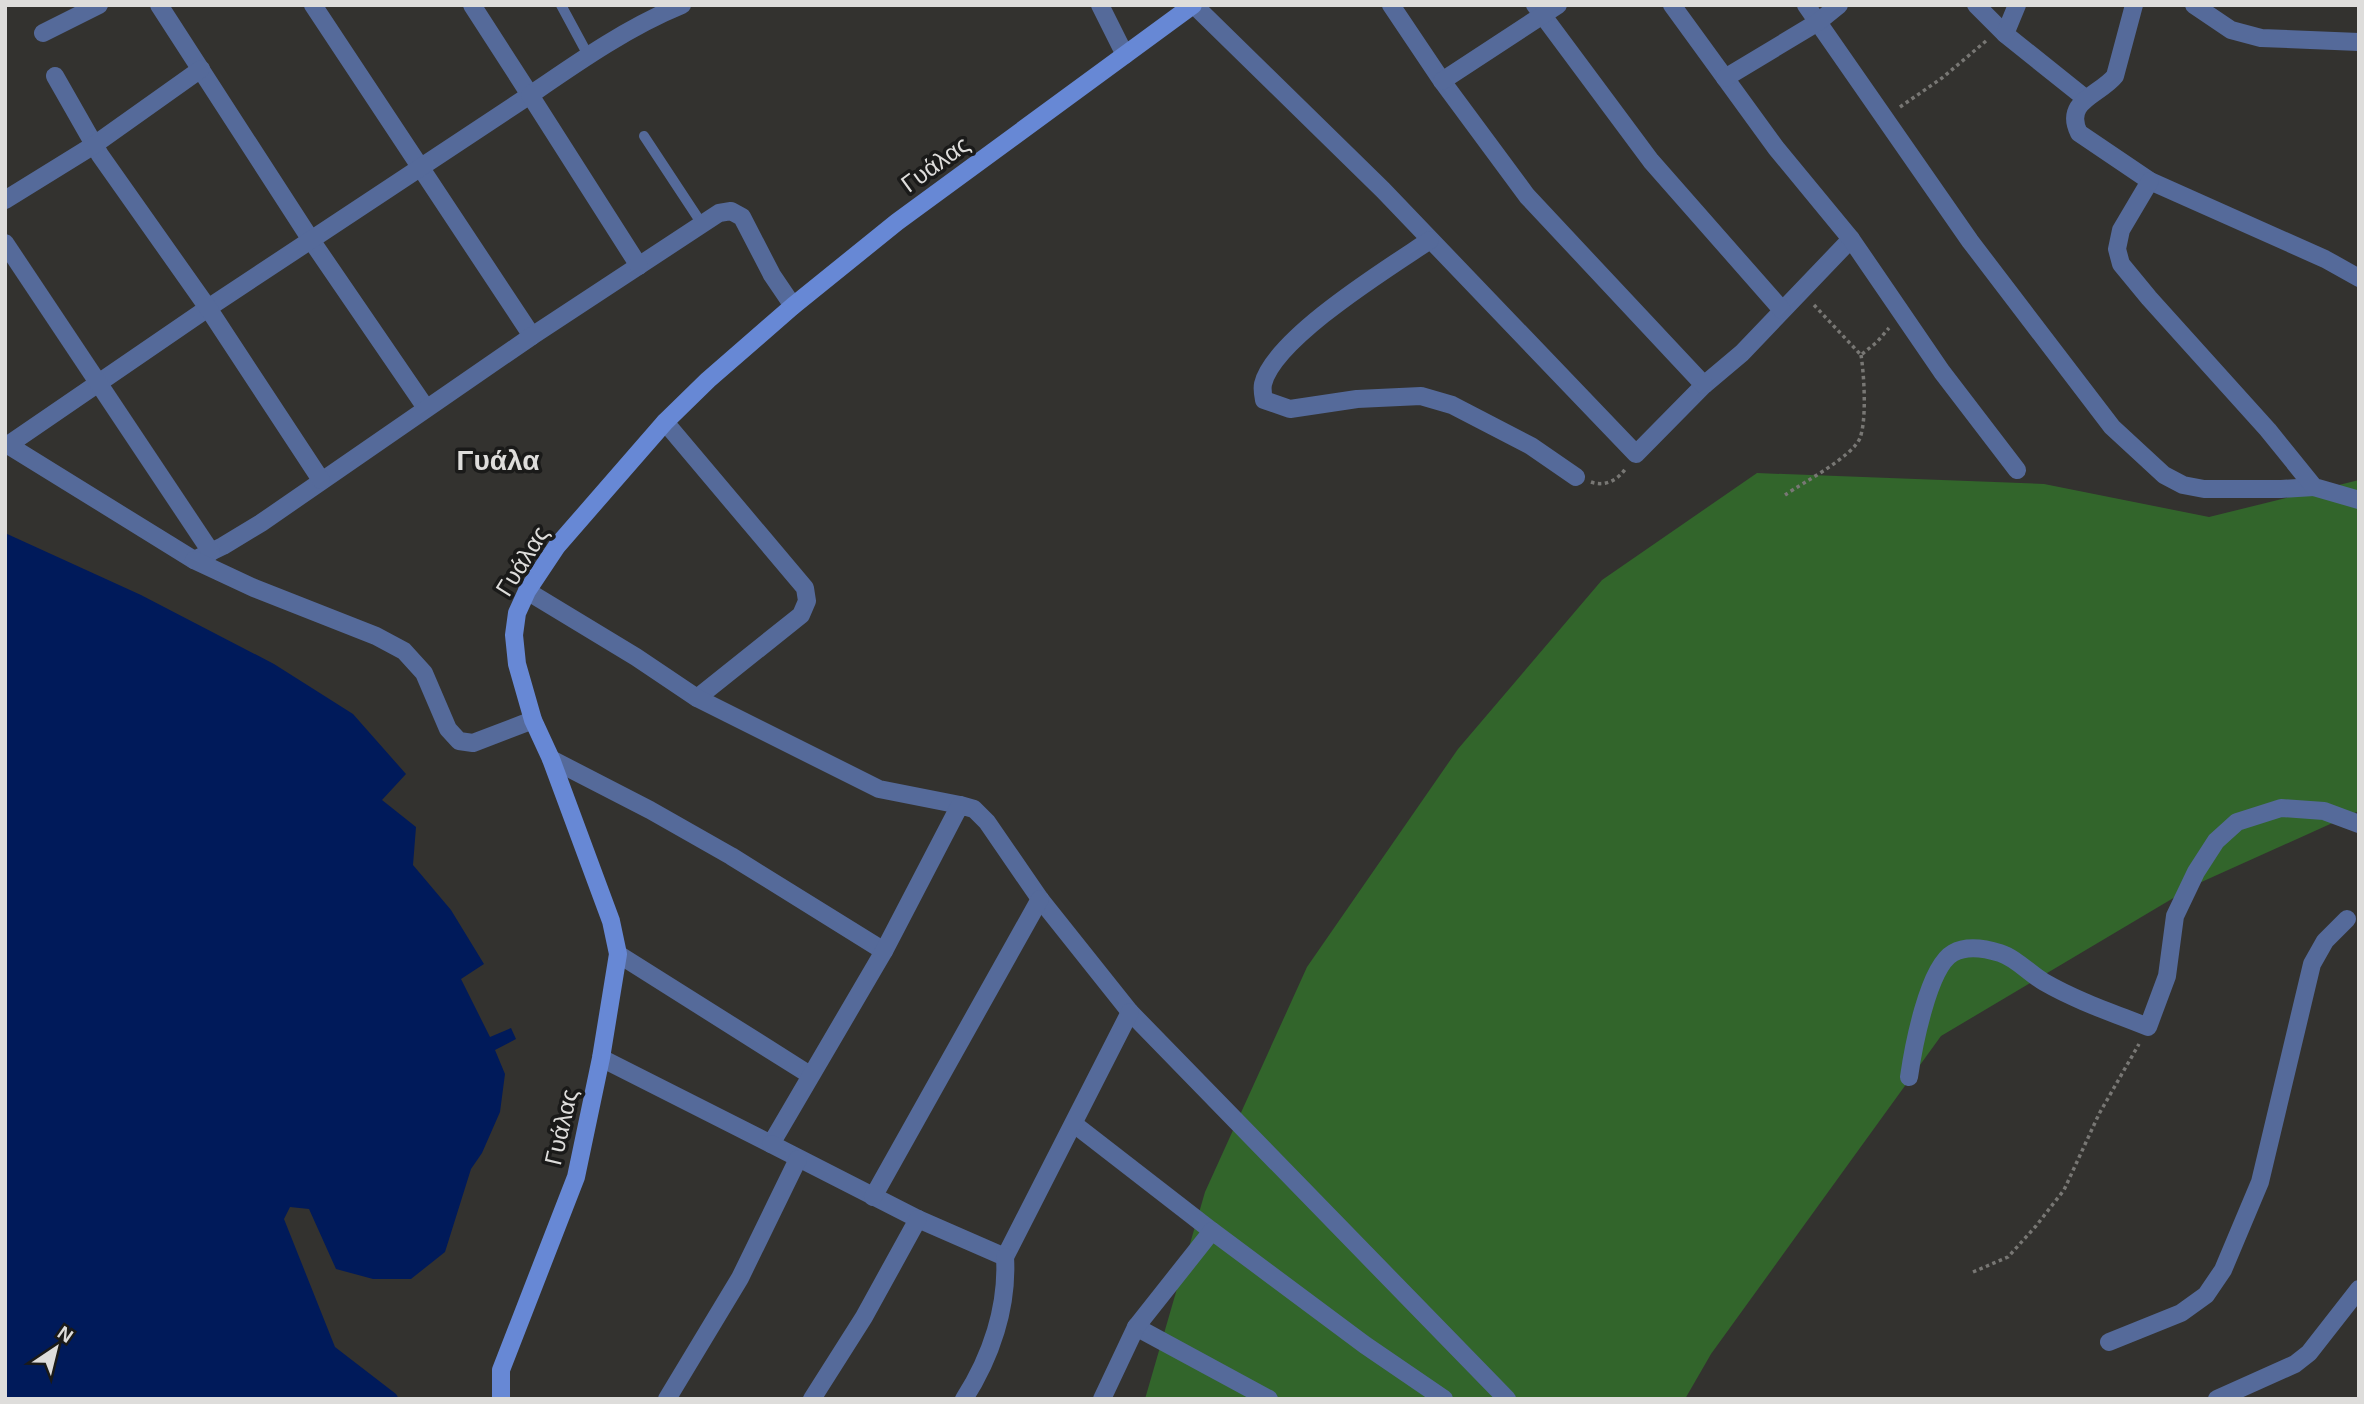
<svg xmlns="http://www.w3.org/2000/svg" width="2364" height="1404" font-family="Helvetica,sans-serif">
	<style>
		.green { fill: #32652b }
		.water { fill: #001a5a }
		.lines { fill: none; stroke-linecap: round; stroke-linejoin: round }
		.path { stroke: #787774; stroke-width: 3.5; stroke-dasharray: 3.5 3.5; stroke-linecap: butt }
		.lane { stroke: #556a9a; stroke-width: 10 }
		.street { stroke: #556a9a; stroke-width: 18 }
		.secondary { stroke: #6788d5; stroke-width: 18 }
		.labels { text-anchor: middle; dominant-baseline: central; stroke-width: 7; stroke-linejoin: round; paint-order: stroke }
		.street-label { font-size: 24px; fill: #dedddb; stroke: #1a1a19 }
		.quarter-label { font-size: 28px; font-weight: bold; fill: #dedddb; stroke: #1a1a19 }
	</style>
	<rect width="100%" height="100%" fill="#33322f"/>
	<path class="green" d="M 1757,473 L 2044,484 L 2209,517 L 2359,480 L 2359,811 L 2197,884 L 1941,1036 L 1711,1354 L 1685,1399 L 1145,1399 L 1205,1192 L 1307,967 L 1458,749 L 1602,580 Z"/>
	<path class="water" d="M 5,533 L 141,595 L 274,664 L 353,714 L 406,774 L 382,800 L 416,827 L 413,865 L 451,910 L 484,964 L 461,979 L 490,1037 L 511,1028 L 516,1039 L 495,1050 L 505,1074 L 500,1112 L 482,1153 L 471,1169 L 445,1252 L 411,1279 L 373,1279 L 336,1269 L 309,1209 L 290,1207 L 284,1219 L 335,1347 L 396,1394 L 399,1399 L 5,1399 Z"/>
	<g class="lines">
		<g class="path">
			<path d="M 1900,107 L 1942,78 L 1986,41"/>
			<path d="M 1814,305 L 1861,355 L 1877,342 L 1889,328"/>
			<path d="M 1591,482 C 1605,487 1618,480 1626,468"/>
			<path d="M 1785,495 C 1804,482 1852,457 1860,438 C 1867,419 1864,374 1861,355"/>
			<path d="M 1973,1272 L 2008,1257 L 2036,1226 L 2064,1190 L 2099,1114 L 2139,1044"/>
		</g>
		<g class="lane">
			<path d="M 561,5 L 588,55"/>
			<path d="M 644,136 L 702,224"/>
		</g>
		<g class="street">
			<path d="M 159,5 L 311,240 L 426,408"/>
			<path d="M 313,5 L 532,336"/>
			<path d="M 472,5 L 530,95 L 208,308 L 8,445 L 194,560 L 223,546 L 261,523 L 532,336 L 719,213 L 731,211 L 742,217 L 772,275 L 793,306"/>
			<path d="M 1100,5 L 1125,55"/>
			<path d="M 1194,5 L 1383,190 L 1636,454 L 1704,385 L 1742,353 L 1851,239"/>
			<path d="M 1391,5 L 1442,81 L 1527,196 L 1704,385"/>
			<path d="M 1535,5 L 1651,161 L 1782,310"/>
			<path d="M 1672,5 L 1776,148 L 1851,239 L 1942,372 L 2017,470"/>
			<path d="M 1806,5 L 1970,241 L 2112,427 L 2164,475 L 2183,485 L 2204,489 L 2281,489 L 2314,487"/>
			<path d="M 1976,5 L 2005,34 L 2085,98"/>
			<path d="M 2134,5 L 2115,76 C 2100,95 2063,101 2079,133 L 2150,181 L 2325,259 L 2359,278"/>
			<path d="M 2194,5 L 2231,30 L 2261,38 L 2359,42"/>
			<path d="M 43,33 L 99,5"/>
			<path d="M 2005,34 L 2017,5"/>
			<path d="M 55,76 L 100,155 L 208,308 L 321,480"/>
			<path d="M 1725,78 L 1818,22 L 1839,5"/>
			<path d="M 1442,81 L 1558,5"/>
			<path d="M 2150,181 L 2121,230 L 2117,249 L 2121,264 L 2149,298 L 2268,430 L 2314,487 L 2359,500"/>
			<path d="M 5,200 L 94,145 L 201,69"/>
			<path d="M 1430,240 C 1390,267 1274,338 1263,384 C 1262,389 1263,395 1264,400 L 1290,409 L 1357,399 L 1421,396 L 1452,405 L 1531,446 L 1576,477"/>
			<path d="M 5,243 L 211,552"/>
			<path d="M 639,266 L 530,95 C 578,62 628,27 682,5"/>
			<path d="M 665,422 L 805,588 L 807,601 L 801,615 L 697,698"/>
			<path d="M 194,560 L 254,588 L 376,636 L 404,651 L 424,673 L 448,729 L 459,741 L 473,743 L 533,720"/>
			<path d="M 527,591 L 636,657 L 697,698 L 879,789 L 960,805"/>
			<path d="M 551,759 L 650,810 L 731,856 L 884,951"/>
			<path d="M 618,954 L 810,1075"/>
			<path d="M 601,1058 L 771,1144 L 884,951 L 960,805 L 974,809 L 987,822 L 1040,899 L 1130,1012 L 1507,1399"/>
			<path d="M 1909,1077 C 1913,1049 1928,967 1953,953 C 1967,945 1984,948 2000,953 C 2016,958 2030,974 2044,982 C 2077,1001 2113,1013 2148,1027 L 2167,976 L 2175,916 L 2196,872 L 2216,841 L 2237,822 L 2281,808 L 2324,811 L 2359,824"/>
			<path d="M 1074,1124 L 1212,1231"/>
			<path d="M 771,1144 L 918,1219 L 1005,1257 L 1130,1012"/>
			<path d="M 873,1197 L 1040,899"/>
			<path d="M 1136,1327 L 1269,1399"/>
			<path d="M 2109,1342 L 2181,1313 L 2206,1295 L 2223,1270 L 2260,1182 L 2312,964 L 2325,941 L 2347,919"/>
			<path d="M 667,1399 L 740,1278 L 798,1159"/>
			<path d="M 812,1399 L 864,1317 L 918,1219"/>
			<path d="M 964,1399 C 991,1357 1008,1307 1005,1257"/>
			<path d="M 1102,1399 L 1136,1327 L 1212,1231 L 1365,1345 L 1444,1399"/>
			<path d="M 2217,1399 L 2295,1364 L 2309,1353 L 2359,1289"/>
		</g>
		<path class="secondary" d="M 501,1399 L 501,1370 L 576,1177 L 601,1058 L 618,954 L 611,921 L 551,759 L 533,720 L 517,664 L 514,635 L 517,613 L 527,591 L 557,546 L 665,422 L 708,380 L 793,306 L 897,222 L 1193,5"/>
	</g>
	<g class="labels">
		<g class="street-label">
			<text transform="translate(935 164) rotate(-36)">Γυάλας</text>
			<text transform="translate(522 561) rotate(-58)">Γυάλας</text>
			<text transform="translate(561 1127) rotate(-77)">Γυάλας</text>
		</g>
		<g class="quarter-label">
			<text x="498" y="460">Γυάλα</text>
		</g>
	</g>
	<rect width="2364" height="1404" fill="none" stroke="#dedddb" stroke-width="14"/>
	<g transform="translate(56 1348) rotate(35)" stroke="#1a1a19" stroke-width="5" paint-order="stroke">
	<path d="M0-5L12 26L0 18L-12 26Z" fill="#dedddb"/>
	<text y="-10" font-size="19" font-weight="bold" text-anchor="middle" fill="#dedddb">N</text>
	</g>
</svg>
